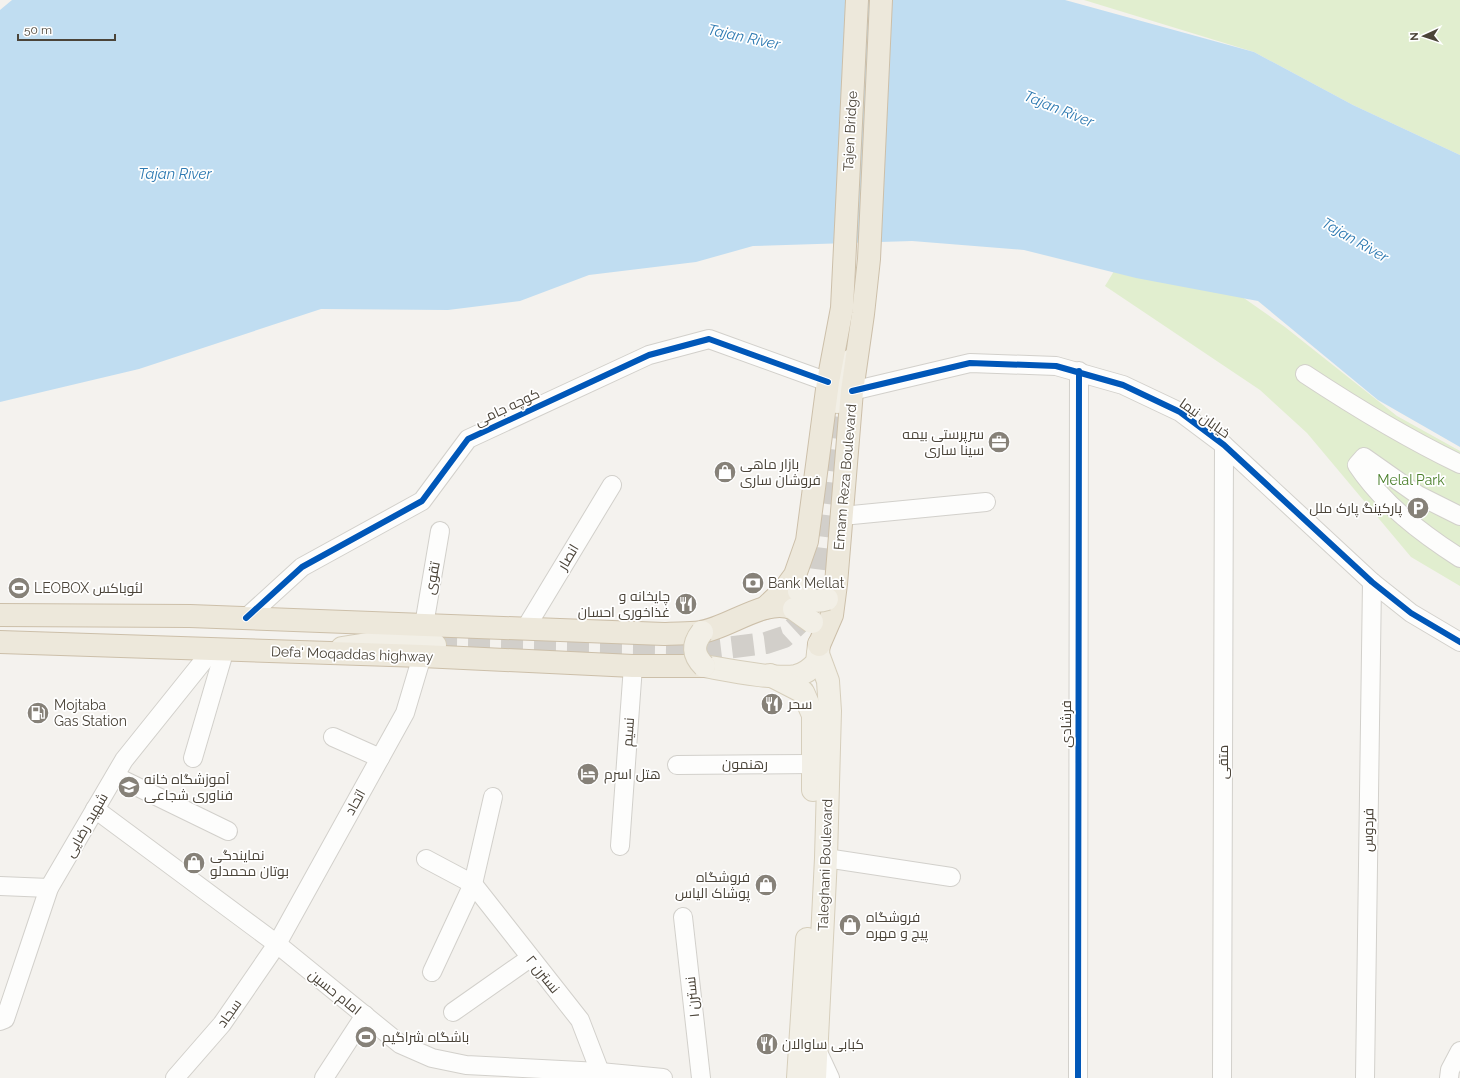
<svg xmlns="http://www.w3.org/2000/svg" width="1460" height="1078" font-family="Raleway,Cairo,sans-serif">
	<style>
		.green { fill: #e1eecf }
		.water { fill: #c0ddf1 }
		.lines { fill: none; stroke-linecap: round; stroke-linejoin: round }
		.highway-tunnel { stroke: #d2cfca; stroke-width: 22; stroke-dasharray: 22 11; stroke-linecap: butt }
		.minor-casing { stroke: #d2d0cb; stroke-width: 20 }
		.major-casing { stroke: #d6cebb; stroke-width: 24 }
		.highway-casing { stroke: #ccbfa9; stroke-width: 24 }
		.minor { stroke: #fdfdfc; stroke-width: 18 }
		.major { stroke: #f2efe6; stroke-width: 22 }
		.highway { stroke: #ede8db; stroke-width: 22 }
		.major-bridge-casing { stroke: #d6cebb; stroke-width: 24; stroke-linecap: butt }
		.major-bridge { stroke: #f2efe6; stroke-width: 22 }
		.cycleway-casing { stroke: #fff; stroke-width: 8 }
		.cycleway { stroke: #0057b8; stroke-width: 6 }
		.labels { text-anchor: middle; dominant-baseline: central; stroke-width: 3.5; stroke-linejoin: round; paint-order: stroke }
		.street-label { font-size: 14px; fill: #4b4439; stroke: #fff }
		.poi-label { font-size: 14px; fill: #4b4439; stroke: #fff; text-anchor: start }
		.park-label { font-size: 14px; fill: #4a7f2a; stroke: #fff }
		.water-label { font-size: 15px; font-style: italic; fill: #2e7ab2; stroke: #fff }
	</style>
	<rect width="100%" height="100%" fill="#f4f2ee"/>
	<g class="green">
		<path d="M 1084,0 L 1460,0 L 1460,155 L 1353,105 L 1254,52 Z"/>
		<path d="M 1131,243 L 1191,261 L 1285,327 L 1397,416 L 1460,451 L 1460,586 L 1411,557 L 1307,433 L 1260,390 L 1105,286 Z"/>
	</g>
	<path class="water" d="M 12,0 L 1065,0 L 1254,52 L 1353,105 L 1460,155 L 1460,447 L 1378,400 L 1258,301 L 1136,278 L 1024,250 L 912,241 L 753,246 L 696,262 L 589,275 L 520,301 L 448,310 L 321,309 L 139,369 L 0,402 L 0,10 Z"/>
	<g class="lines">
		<path class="highway-tunnel" d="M 435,645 L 717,649 L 742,646 L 766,643 L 784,637 L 799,623 L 812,604 L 837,402"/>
		<g class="minor-casing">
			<g id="minor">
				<path d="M 1305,374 C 1355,407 1406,438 1460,464"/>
				<path d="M 852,391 L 970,363 L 1056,366 L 1123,385 L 1180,412 L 1224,445 L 1372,582 L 1411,613 L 1460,642"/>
				<path d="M 842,516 L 986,502"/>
				<path d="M 1460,516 L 1418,495 L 1364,457 L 1357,465 C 1383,504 1421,533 1460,558"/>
				<path d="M 246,618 L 302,567 L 422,501 L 468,439 L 649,355 L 709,339 L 828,382"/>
				<path d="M 424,625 L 440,531"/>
				<path d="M 525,629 L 612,485"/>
				<path d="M 333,737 L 380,758"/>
				<path d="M 193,758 L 225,649"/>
				<path d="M 677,765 L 813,764"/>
				<path d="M 115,776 L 228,831"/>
				<path d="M 95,809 L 277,944 L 400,1044 L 432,1058 L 466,1065 L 600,1072 L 663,1078"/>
				<path d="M 620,846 L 633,666"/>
				<path d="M 826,858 L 951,877"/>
				<path d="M 426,859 L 473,884 L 580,1020 L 600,1072"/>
				<path d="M 0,886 L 49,888"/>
				<path d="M 683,917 L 701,1078"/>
				<path d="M 432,972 L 473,884 L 493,797"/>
				<path d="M 453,1012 L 530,958"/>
				<path d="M 0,1021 L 5,1019 L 49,888 L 124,760 L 213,649"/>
				<path d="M 817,1050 L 830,1078"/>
				<path d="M 175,1078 L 222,1024 L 277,944 L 405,713 L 422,656"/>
				<path d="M 324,1078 L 365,1015"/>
				<path d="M 1078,1078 L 1079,371"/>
				<path d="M 1222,1078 L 1224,445"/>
				<path d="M 1365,1078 L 1372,582"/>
				<path d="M 1449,1078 L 1450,1070 L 1460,1051"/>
			</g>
		</g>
		<g class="major-casing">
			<g id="major">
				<path d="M 837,402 L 852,360"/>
				<path d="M 342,648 L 386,641 L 435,645"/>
				<path d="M 704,666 C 727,670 775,680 796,676 C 804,674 812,668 817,662 L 819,644"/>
				<path d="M 770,675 L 803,692 L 813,715 L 813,790"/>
				<path d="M 798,1078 L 807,939"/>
				<path d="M 815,1078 L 826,858 L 830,711 L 828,681 L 818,654"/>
			</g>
		</g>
		<g class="highway-casing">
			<g id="highway">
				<path d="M 765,608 L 784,590 L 795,575 L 807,541 L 828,382 L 842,308 L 857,0"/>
				<path d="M 0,615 L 190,616 L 664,634 C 676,633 689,634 701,632 C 729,628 767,596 794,609"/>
				<path d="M 0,642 L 422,656 L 633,666 L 704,666"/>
				<path d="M 819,645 L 832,615 L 836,584 L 852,391 L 863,314 L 869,259 L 881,0"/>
			</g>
		</g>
		<use href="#minor" class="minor"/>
		<use href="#major" class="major"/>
		<use href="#highway" class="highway"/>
		<g class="major-bridge-casing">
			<g id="major-bridge">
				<path d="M 799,591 C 808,600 815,603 827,599"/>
				<path d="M 794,609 L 812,622"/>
				<path d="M 702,632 C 692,645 693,655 704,666"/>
			</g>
		</g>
		<use href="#major-bridge" class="major-bridge"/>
		<g class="cycleway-casing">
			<g id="cycleway">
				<path d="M 852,391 L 970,363 L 1056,366 L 1123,385 L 1180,412 L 1224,445 L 1372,582 L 1411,613 L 1460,642"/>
				<path d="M 246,618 L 302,567 L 422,501 L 468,439 L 649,355 L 709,339 L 828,382"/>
				<path d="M 1078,1078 L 1079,371"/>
			</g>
		</g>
		<use href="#cycleway" class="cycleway"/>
	</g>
	<defs>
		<g id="office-disc" transform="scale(1.15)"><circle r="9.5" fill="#868178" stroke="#fff"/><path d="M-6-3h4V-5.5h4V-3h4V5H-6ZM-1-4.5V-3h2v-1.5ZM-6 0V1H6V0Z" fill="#fff"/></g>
		<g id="shop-disc" transform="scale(1.15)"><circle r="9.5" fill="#868178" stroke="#fff"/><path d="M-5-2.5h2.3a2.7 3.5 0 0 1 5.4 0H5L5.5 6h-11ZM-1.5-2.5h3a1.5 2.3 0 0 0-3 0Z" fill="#fff"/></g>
		<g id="parking-disc" transform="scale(1.15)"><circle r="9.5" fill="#868178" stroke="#fff"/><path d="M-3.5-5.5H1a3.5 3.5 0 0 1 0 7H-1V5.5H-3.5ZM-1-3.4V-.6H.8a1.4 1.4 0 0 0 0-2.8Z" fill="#fff"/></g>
		<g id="bank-disc" transform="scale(1.15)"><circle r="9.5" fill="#868178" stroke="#fff"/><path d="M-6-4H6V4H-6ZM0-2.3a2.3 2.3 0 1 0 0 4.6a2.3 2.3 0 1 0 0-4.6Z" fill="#fff"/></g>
		<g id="stadium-disc" transform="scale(1.15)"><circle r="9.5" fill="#868178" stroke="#fff"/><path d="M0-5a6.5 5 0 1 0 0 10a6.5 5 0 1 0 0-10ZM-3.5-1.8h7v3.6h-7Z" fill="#fff"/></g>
		<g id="restaurant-disc" transform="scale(1.15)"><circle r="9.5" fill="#868178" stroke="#fff"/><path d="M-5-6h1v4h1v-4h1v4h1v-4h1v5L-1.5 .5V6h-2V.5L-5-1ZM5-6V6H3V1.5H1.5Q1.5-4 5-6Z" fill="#fff"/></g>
		<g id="fuel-disc" transform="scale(1.15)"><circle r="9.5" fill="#868178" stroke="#fff"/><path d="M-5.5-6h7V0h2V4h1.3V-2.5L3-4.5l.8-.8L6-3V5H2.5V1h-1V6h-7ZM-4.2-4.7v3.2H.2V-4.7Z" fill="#fff"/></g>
		<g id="hotel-disc" transform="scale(1.15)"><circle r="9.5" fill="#868178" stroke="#fff"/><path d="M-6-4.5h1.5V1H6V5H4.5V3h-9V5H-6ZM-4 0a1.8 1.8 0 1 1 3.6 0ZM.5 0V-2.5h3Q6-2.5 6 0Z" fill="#fff"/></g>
		<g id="school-disc" transform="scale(1.15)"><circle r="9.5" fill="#868178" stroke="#fff"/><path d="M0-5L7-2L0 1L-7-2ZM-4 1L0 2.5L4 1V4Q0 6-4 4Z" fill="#fff"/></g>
	</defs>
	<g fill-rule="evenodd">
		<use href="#office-disc" x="999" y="442"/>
		<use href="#shop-disc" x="725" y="472"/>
		<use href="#parking-disc" x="1418" y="508"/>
		<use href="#bank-disc" x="753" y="583"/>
		<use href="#stadium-disc" x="19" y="588"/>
		<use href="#restaurant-disc" x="686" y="604"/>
		<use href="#restaurant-disc" x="772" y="704"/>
		<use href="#fuel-disc" x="38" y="713"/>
		<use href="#hotel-disc" x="588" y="774"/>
		<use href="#school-disc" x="129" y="787"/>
		<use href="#shop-disc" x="194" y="863"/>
		<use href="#shop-disc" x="766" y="885"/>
		<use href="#shop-disc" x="850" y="925"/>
		<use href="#stadium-disc" x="366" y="1037"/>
		<use href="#restaurant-disc" x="767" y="1044"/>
	</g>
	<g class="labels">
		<g class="street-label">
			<text transform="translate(850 131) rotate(-87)">Tajen Bridge</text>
			<text transform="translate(507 407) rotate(-25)">کوچه جامی</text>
			<text transform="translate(1205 418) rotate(35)">خیابان نیما</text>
			<text transform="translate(845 477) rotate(-85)">Emam Reza Boulevard</text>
			<text transform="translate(568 557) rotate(-59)">انصار</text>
			<text transform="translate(432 578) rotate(-80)">تقوی</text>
			<text transform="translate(352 654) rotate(2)">Defa' Moqaddas highway</text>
			<text transform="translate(1066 724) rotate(-90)">فرشادی</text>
			<text transform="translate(628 732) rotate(-86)">نسیم</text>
			<text transform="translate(1223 762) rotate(-90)">متقی</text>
			<text x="745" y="764">رهنمون</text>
			<text transform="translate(355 802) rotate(-61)">اتحاد</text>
			<text transform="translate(86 825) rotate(-60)">شهید رضایی</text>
			<text transform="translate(1368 830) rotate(-89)">فردوس</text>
			<text transform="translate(825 865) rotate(-88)">Taleghani Boulevard</text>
			<text transform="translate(543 974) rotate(51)">نسترن ۲</text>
			<text transform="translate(335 992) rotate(39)">امام حسین</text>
			<text transform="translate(692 997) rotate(-96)">نسترن ۱</text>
			<text transform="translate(229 1013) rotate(-54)">سجاد</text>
		</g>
		<g class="poi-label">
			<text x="984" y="434" text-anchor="end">سرپرستی بیمه<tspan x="984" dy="16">سینا ساری</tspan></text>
			<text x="740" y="464">بازار ماهی<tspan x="740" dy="16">فروشان ساری</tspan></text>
			<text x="1402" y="508" text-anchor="end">پارکینگ پارک ملل</text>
			<text x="768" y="583">Bank Mellat</text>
			<text x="34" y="588">LEOBOX لئوباکس</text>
			<text x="670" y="596" text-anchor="end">چایخانه و<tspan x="670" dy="16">غذاخوری احسان</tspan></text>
			<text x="788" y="704">سحر</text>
			<text x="54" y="705">Mojtaba<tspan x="54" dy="16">Gas Station</tspan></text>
			<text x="604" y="774">هتل اسرم</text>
			<text x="144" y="779">آموزشگاه خانه<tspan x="144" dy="16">فناوری شجاعی</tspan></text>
			<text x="210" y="855">نمایندگی<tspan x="210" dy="16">بوتان محمدلو</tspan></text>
			<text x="750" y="877" text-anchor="end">فروشگاه<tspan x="750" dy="16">پوشاک الیاس</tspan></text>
			<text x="866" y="917">فروشگاه<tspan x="866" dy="16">پیچ و مهره</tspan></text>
			<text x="382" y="1037">باشگاه شراگیم</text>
			<text x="782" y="1044">کبابی ساوالان</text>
		</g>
		<g class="park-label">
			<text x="1411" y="480">Melal Park</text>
		</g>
		<g class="water-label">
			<text transform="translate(744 37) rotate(12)">Tajan River</text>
			<text transform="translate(1059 109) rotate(22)">Tajan River</text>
			<text x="175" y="174">Tajan River</text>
			<text transform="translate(1355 240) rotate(30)">Tajan River</text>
		</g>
	</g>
	<g transform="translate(1424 36) rotate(267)" stroke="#ffffff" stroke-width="3" paint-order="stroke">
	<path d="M0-3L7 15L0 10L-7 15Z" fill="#4b4439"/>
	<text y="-6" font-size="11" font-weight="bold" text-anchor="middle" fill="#4b4439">N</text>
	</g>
	<path d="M18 34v6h97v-6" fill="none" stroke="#4b4439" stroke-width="2"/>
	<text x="24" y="34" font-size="12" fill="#4b4439" stroke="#ffffff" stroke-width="3" paint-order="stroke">50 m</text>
</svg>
